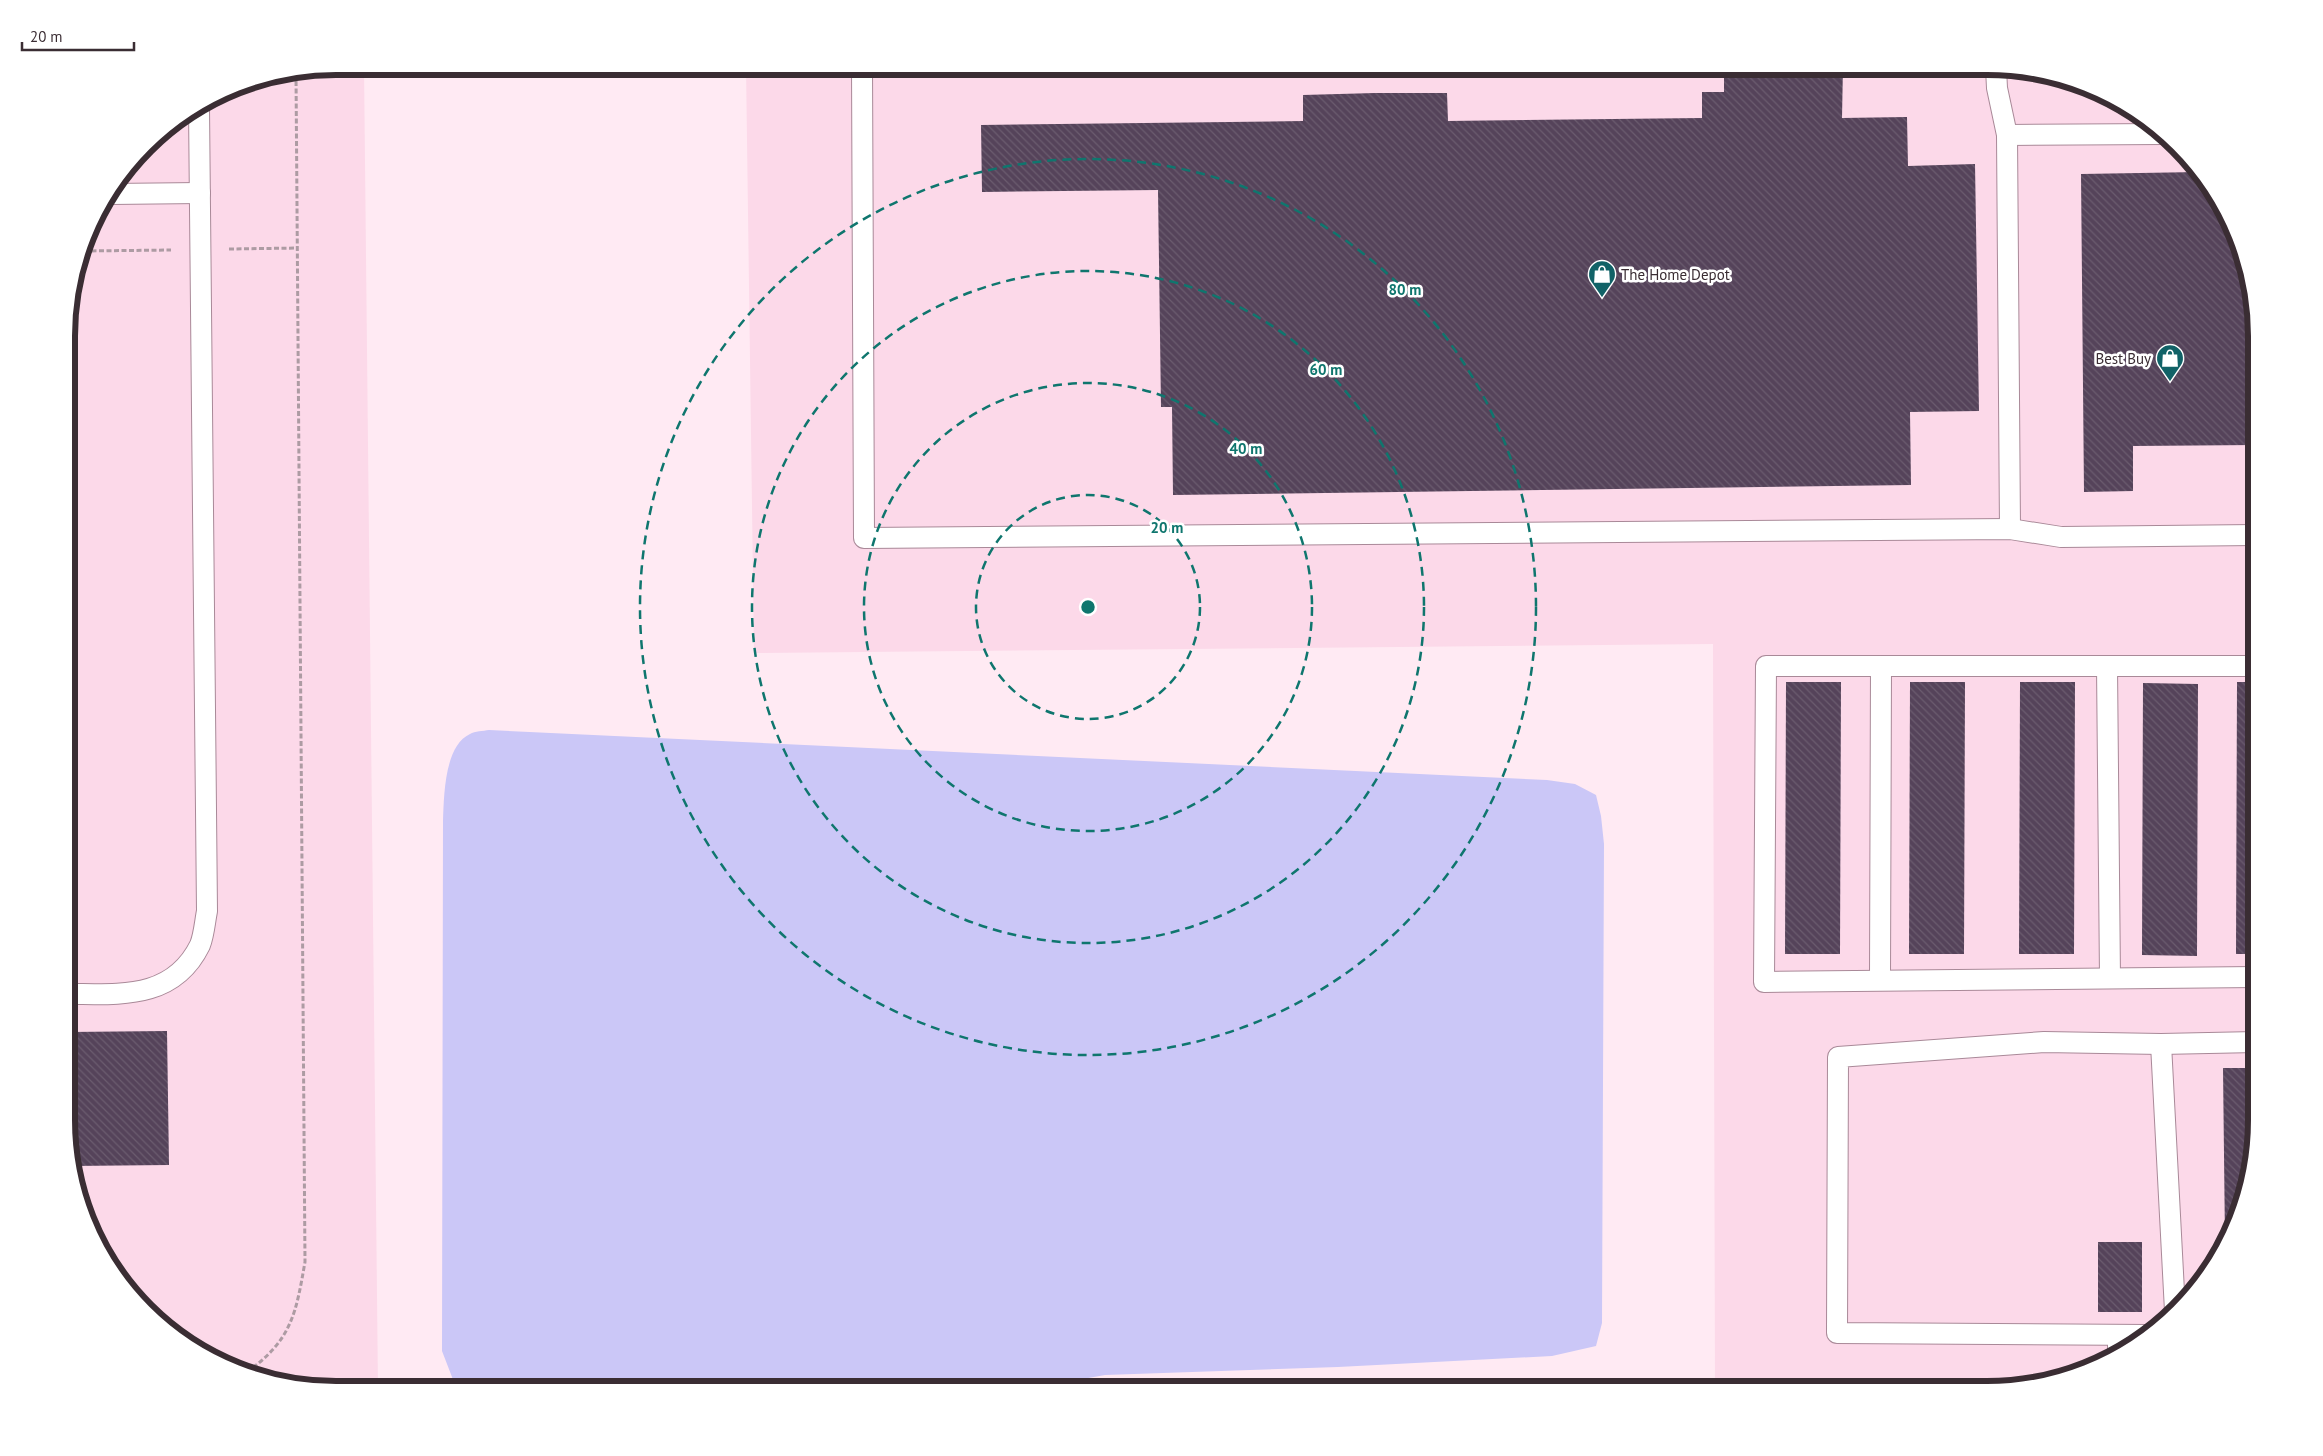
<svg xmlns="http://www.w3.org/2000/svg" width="2323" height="1456" font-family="'PT Sans',sans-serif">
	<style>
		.built { fill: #fcd9e9 }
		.water { fill: #cbc7f7 }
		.building { fill: url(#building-back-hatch) }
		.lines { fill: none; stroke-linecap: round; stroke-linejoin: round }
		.lane-casing { stroke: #a98998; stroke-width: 22 }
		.path { stroke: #ad9ba3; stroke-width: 3; stroke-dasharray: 5 2.5; stroke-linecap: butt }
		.lane { stroke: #fff; stroke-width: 20 }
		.ring { fill: none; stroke: #0f766e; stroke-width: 2.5; stroke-dasharray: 9 6 }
		.labels { text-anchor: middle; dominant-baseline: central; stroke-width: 5; stroke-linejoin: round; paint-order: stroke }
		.poi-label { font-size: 15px; fill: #3a2d33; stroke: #fff; text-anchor: start }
		.rim { fill: none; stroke: #3a2d33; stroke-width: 6 }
		.centre { fill: #0f766e; stroke: #fff; stroke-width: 2.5 }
		.ring-label { font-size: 15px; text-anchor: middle; font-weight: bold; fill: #0f766e; stroke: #fff; stroke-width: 5; stroke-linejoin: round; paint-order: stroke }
	</style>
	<defs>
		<pattern id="building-back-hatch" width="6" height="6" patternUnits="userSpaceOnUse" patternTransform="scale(1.25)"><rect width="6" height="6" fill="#55435a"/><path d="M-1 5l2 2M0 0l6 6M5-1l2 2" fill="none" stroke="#6b5c6f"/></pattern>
	</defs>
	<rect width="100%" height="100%" fill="#ffeaf3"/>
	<g class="built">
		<path d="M 336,66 L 364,66 L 378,1390 L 336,1390 L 266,1380 L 186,1344 L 145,1310 L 103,1255 L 69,1155 L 69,301 L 94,217 L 158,133 L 233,87 Z"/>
		<path d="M 746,66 L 1987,66 L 2073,80 L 2137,112 L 2178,146 L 2221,201 L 2247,266 L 2256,319 L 2256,1137 L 2243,1206 L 2211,1270 L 2165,1323 L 2122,1354 L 2057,1380 L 2004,1389 L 1715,1389 L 1713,644 L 754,653 Z"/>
	</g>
	<path class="water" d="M 489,730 L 1547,780 L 1575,784 L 1596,795 L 1601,816 L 1604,844 L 1602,1323 L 1596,1346 L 1552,1356 L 1338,1367 L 1105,1375 L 1066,1382 L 900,1385 L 833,1390 L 457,1390 L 442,1351 L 443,821 C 444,797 444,746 470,734 C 475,731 483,731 489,730 Z"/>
	<g class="building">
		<path d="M 1724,66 L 1843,66 L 1842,118 L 1907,117 L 1908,166 L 1975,164 L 1979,411 L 1910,412 L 1911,485 L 1173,495 L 1172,407 L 1161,407 L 1158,190 L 982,192 L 981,125 L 1303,121 L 1303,95 L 1375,93 L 1447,93 L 1448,121 L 1702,118 L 1702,92 L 1724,92 Z"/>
		<path d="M 2198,172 L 2221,201 L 2247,266 L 2256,319 L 2256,445 L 2133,446 L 2133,491 L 2084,492 L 2081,174 Z"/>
		<path d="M 1786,682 L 1841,682 L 1840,954 L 1785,954 Z"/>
		<path d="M 1910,682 L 1965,682 L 1964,954 L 1909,954 Z"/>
		<path d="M 2020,682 L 2075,682 L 2074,954 L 2019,954 Z"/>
		<path d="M 2237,682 L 2256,682 L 2256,954 L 2236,954 Z"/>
		<path d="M 2143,683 L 2198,684 L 2197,956 L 2142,955 Z"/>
		<path d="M 167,1031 L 169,1165 L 72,1166 L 69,1155 L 69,1032 Z"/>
		<path d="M 2223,1068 L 2256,1068 L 2256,1137 L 2243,1206 L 2225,1241 Z"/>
		<rect x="2098" y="1242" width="44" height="70"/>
	</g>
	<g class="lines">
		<g class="lane-casing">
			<g id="lane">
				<path d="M 862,66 L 864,538 L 2010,529 L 2061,537 L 2256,535"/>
				<path d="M 1996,68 L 1997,88 L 2007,135 L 2010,529"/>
				<path d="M 2007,135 L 2164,134"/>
				<path d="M 111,194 L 200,193"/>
				<path d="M 2107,666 L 2110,978"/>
				<path d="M 2256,666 L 1766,666 L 1764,982 L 2256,977"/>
				<path d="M 1880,980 L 1881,666"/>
				<path d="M 69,994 C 120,994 173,1000 200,945 C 204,935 205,921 207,911 L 199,108"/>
				<path d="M 2161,1044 L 2175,1311"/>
				<path d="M 2118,1335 L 2118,1355"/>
				<path d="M 2148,1335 L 1837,1333 L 1838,1057 L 2044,1042 L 2161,1044 L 2256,1042"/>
			</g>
		</g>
		<g class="path">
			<path d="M 229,249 L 298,248"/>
			<path d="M 84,251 L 171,250"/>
			<path d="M 247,1372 C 292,1340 296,1313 305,1262 L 296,74"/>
		</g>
		<use href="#lane" class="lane"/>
	</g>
	<g class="ring">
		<circle cx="1088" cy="607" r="112"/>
		<circle cx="1088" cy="607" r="224"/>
		<circle cx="1088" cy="607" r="336"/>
		<circle cx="1088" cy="607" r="448"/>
	</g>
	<defs>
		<g id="shop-pin" transform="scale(1.4375)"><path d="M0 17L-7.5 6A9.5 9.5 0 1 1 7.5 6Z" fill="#116267" stroke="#fff"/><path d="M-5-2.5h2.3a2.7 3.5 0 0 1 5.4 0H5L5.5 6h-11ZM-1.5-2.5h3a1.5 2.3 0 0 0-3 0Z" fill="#fff"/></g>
	</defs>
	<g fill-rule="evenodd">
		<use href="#shop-pin" x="1602" y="274"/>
		<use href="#shop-pin" x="2170" y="358"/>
	</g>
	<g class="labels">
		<g class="poi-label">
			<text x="1621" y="274">The Home Depot</text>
			<text x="2151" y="358" text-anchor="end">Best Buy</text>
		</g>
	</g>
	<path d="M0 0H2323V1456H0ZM336 75H1987A261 261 0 0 1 2248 336V1120A261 261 0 0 1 1987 1381H336A261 261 0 0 1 75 1120V336A261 261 0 0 1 336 75Z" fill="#fff" fill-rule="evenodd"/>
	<path class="rim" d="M336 75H1987A261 261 0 0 1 2248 336V1120A261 261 0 0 1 1987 1381H336A261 261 0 0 1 75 1120V336A261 261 0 0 1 336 75Z"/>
	<circle cx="1088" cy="607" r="8" class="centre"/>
	<g class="ring-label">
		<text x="1405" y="295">80 m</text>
		<text x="1326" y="375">60 m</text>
		<text x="1246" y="454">40 m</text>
		<text x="1167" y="533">20 m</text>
	</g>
	<path d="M22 42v8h112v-8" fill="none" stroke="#3a2d33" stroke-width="2.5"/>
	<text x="30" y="42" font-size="15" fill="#3a2d33" stroke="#ffffff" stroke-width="4" paint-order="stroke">20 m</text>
</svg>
